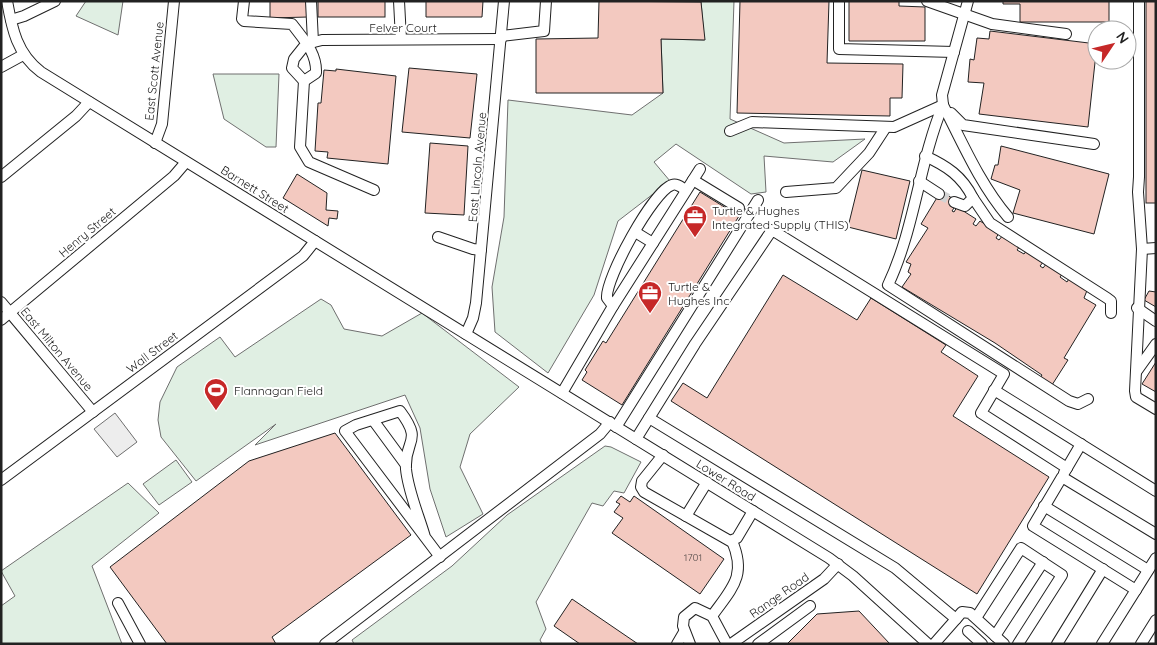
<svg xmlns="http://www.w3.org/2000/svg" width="1157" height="645" font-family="Quicksand,sans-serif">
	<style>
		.green { fill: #e0efe3; stroke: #6f6f6f }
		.parking { fill: #ededed; stroke: #6f6f6f }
		.building { fill: #f3c9c0; stroke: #222 }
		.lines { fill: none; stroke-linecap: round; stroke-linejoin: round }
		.minor-tunnel { stroke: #d3d3d3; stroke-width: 10; stroke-dasharray: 10 5; stroke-linecap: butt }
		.minor-casing { stroke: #222; stroke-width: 12 }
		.minor { stroke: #fff; stroke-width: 10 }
		.labels { text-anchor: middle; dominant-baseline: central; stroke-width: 4; stroke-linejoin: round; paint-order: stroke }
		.number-label { font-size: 10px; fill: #564c4a }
		.street-label { font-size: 12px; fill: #222; stroke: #fff }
		.poi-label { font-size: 12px; fill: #222; stroke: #fff; text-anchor: start }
	</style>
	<rect width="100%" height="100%" fill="#fff"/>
	<g class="green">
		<path d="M 86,1 L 123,1 L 118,35 L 76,16 Z"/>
		<path d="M 701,1 L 734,1 L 730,119 L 784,143 L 865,139 L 833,162 L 764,156 L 766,192 L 751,194 L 676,144 L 654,162 L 670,181 L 618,221 L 594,295 L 548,373 L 495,332 L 492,287 L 504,217 L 508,100 L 632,115 L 663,93 L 661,39 L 704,40 Z"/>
		<path d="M 213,74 L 279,74 L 276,147 L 266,147 L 224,119 Z"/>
		<path d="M 321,299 L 331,305 L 344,329 L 382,336 L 422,313 L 519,387 L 470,434 L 460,467 L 483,514 L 446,537 L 430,489 L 420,428 L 405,395 L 255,445 L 276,424 L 196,481 L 161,437 L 158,420 L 160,402 L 177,367 L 220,337 L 235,357 Z"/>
		<path d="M 605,446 L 611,447 L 641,462 L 624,493 L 614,491 L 603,506 L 592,503 L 536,602 L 546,629 L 540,640 L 542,644 L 354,644 L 352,640 L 452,566 L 507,515 Z"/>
		<path d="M 176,460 L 192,482 L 159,505 L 143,484 Z"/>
		<path d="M 128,483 L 159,513 L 92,566 L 122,644 L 1,644 L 1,606 L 15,596 L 1,571 Z"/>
	</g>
	<path class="parking" d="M 115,413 L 137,442 L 117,457 L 94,429 Z"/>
	<g class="building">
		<path d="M 270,1 L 308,1 L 308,17 L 270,18 Z"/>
		<rect x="318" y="1" width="67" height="16"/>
		<path d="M 426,1 L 483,1 L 482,17 L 426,17 Z"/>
		<path d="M 599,1 L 701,2 L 705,40 L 661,39 L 663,93 L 536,93 L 536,39 L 598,38 Z"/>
		<path d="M 740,1 L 829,1 L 827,63 L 903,64 L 902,98 L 890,98 L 890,116 L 737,113 Z"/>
		<path d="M 849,1 L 899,1 L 899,6 L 925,7 L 925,41 L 849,41 Z"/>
		<path d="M 1003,1 L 1109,1 L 1109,22 L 1020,22 L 1020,4 L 1003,4 Z"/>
		<rect x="1146" y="1" width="10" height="202"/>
		<path d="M 990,31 L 1097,44 L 1088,127 L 979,114 L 984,83 L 968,82 L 970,59 L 974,60 L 977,38 L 989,39 Z"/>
		<path d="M 409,68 L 477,74 L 470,138 L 402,132 Z"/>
		<path d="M 336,69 L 396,76 L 388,164 L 327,158 L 328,152 L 315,151 L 318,103 L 321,103 L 324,70 L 336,71 Z"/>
		<path d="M 430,143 L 468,146 L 464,215 L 425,213 Z"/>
		<path d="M 1001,146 L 1109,174 L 1094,234 L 1013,213 L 1020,190 L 991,179 L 995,165 L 998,165 Z"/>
		<path d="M 862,170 L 910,181 L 896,239 L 848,227 Z"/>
		<path d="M 297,174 L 327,193 L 326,210 L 338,211 L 337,219 L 329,218 L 328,226 L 283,198 Z"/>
		<path d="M 941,191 L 955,200 L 951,206 L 954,208 L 952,211 L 954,212 L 957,207 L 976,219 L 973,224 L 976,226 L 980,221 L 999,233 L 996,238 L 999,240 L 1003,235 L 1020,246 L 1017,250 L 1024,254 L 1027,250 L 1044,261 L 1040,266 L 1043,268 L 1047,263 L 1063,273 L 1060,277 L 1067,282 L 1070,277 L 1088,288 L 1084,298 L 1096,305 L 1064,358 L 1068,360 L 1052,385 L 1040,378 L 1042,375 L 995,343 L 902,287 L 911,274 L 908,272 L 911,264 L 906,262 L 928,228 L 921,224 Z"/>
		<path d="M 700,192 L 739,216 L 622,405 L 582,380 L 587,372 L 585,370 L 603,341 L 606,343 Z"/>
		<path d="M 783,275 L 857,320 L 871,298 L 946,345 L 941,352 L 978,376 L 953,416 L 1049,477 L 977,594 L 671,401 L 683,383 L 707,398 Z"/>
		<path d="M 1149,291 L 1156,292 L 1156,307 L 1144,300 Z"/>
		<path d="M 1156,362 L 1156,392 L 1142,384 Z"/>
		<path d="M 335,433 L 411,535 L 272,637 L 276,644 L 167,644 L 110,567 L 249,461 Z"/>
		<path d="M 621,496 L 630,502 L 634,496 L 724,559 L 700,594 L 612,533 L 623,518 L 614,512 L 620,504 L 616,502 Z"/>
		<path d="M 572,599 L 638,644 L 580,644 L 554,626 Z"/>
		<path d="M 859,611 L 890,644 L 787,644 L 817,614 Z"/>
	</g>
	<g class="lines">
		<path class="minor-tunnel" d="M 939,194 L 954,202"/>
		<g class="minor-casing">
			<g id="minor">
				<path d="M 7,1 C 12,29 17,54 41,72 L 829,558 L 853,576 L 928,644"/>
				<path d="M 244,1 L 242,19 L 244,21 L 292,24 C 304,40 317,53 316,73 L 304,81 L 292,68 L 294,59 L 306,44"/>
				<path d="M 311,1 L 313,42"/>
				<path d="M 399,1 L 401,39"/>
				<path d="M 839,1 L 839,49 L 954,52"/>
				<path d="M 927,1 L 992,24 L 1066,34"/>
				<path d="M 968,1 L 942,95 L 943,105 C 963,144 980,184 1008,217"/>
				<path d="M 1139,1 L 1139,177 L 1138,192 L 1142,249 L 1135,391 L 1136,397 L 1156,409"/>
				<path d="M 11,20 L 24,16 L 55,1"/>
				<path d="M 501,36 L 544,31 L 546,1"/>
				<path d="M 306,44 L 322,40 L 501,39"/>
				<path d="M 1,67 L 23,55"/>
				<path d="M 304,81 L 300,147 L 309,162 L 374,190"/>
				<path d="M 943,105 C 919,163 915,228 888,285 L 1069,401 L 1078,404 L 1088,399"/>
				<path d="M 951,113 L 963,125 L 1094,144"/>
				<path d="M 730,131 L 752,122 L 894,127 L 943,105"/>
				<path d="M 155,143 L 162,124 L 174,1"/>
				<path d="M 925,156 C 947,166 962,176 973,198 L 965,206 L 954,202"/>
				<path d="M 1,177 L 76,116 L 89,102"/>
				<path d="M 693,180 L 739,208"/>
				<path d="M 919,181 L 939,194"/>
				<path d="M 786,192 L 836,188 L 869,153 L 886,127"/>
				<path d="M 973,198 L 990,223 L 1107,298 L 1111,301 L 1111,313"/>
				<path d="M 635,232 L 653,243"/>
				<path d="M 438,237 L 473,249 L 481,250"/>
				<path d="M 1142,249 L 1156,248"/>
				<path d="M 1,302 L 93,412"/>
				<path d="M 613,306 L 607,298 C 605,279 653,191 672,185 C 677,183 682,188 686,190"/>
				<path d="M 1137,308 L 1156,321"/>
				<path d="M 1,320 L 174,176 L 186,162"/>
				<path d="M 466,334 L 473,318 L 476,303 L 504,1"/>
				<path d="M 1136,372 L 1156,344"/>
				<path d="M 994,390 L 1156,491"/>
				<path d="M 562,393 L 613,306 L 700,169"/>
				<path d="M 649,418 L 895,568 L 956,619 L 934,644"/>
				<path d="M 373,420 L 406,465"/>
				<path d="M 616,427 L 758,200"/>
				<path d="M 636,439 L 695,344 L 772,230 L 1004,374 L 981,413 L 1067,468"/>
				<path d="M 663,455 L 642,481 L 641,487 L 644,492 L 730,541 L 737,538 L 753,511"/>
				<path d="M 1064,473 L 1081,444"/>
				<path d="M 1,480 L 303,256 L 315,241"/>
				<path d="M 1044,506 L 1148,570"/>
				<path d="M 686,516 L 707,482"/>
				<path d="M 425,537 C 419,516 408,491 406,469 C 404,439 424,443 400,411 L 356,425 L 345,431 L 440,557"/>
				<path d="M 1136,590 L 1033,526 L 1062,477 L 1156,534"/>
				<path d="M 118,603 L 140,644"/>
				<path d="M 712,616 C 732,588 747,576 732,541"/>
				<path d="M 976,618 L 1021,548 L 1062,575 L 1018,644"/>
				<path d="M 956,619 L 962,612 L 970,613 L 1004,644"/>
				<path d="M 968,631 L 982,644"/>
				<path d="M 995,636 L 1043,562"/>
				<path d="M 325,644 L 600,434 L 610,422"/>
				<path d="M 677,644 L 684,632"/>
				<path d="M 690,644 L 683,626 L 684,617 L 695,608 L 712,616 L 727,644"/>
				<path d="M 731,644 L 824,579 L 838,564"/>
				<path d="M 758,644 L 810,606"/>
				<path d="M 1057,644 L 1103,569"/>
				<path d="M 1102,644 L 1156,558"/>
				<path d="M 1141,644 L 1156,620"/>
			</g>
		</g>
		<use href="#minor" class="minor"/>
	</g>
	<defs>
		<g id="office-pin" transform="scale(1.25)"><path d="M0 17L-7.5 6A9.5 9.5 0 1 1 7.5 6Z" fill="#c62828" stroke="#fff"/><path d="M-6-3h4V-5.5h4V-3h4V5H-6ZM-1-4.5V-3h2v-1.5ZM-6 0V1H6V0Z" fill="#fff"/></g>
		<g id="stadium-pin" transform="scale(1.25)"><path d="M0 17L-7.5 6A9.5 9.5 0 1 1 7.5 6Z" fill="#c62828" stroke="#fff"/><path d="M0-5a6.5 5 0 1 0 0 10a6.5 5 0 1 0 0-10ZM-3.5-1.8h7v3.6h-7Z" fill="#fff"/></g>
	</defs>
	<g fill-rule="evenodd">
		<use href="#office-pin" x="695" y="217"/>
		<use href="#office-pin" x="650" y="293"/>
		<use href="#stadium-pin" x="216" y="390"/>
	</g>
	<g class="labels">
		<g class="number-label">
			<text x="693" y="557">1701</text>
		</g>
		<g class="street-label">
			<text x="403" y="27">Felver Court</text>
			<text transform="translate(154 71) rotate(-84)">East Scott Avenue</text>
			<text transform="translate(477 167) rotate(-85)">East Lincoln Avenue</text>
			<text transform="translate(255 189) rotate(32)">Barnett Street</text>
			<text transform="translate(87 232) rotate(-40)">Henry Street</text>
			<text transform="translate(57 349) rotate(50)">East Milton Avenue</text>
			<text transform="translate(152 352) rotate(-37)">Wall Street</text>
			<text transform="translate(726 480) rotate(32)">Lower Road</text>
			<text transform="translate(779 595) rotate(-35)">Range Road</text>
		</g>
		<g class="poi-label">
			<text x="712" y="210">Turtle &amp; Hughes<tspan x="712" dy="14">Integrated Supply (THIS)</tspan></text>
			<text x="668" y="286">Turtle &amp;<tspan x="668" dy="14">Hughes Inc</tspan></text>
			<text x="234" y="390">Flannagan Field</text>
		</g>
	</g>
	<rect width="1157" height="645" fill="none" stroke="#222222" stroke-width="5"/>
	<g transform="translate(1112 45) rotate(55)"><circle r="24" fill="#ffffff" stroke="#a7a7a7"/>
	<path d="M0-4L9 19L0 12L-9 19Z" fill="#c62828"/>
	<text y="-8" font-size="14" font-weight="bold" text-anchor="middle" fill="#222222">N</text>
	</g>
</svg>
